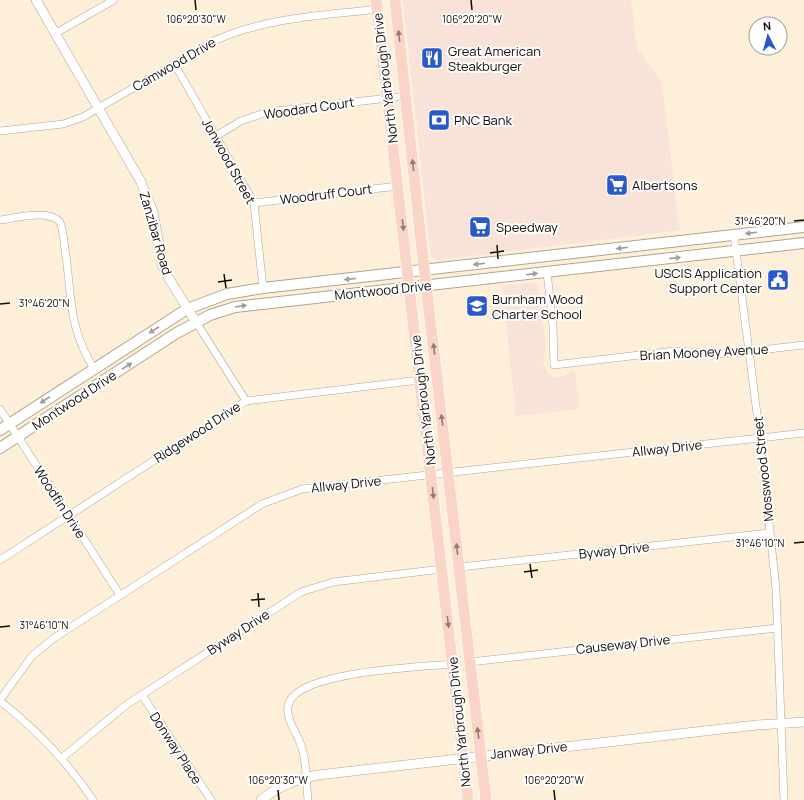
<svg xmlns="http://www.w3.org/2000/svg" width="804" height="800" font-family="Manrope,sans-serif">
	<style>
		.commercial { fill: #f9e2d7 }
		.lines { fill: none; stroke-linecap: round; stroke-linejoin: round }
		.minor-casing { stroke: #b1a48f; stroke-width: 8 }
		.tertiary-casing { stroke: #b1a48f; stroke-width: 10 }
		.secondary-casing { stroke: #b1a48f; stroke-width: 12 }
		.primary-casing { stroke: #fff; stroke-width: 12 }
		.minor { stroke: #fff; stroke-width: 7 }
		.tertiary { stroke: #fff; stroke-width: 9 }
		.secondary { stroke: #fff; stroke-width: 10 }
		.primary { stroke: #fad5c7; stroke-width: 11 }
		.oneway { fill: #917b70 }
		.oneway2 { fill: #a09e9b }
		.ticks { fill: none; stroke: #110d06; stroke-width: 1.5 }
		.labels { text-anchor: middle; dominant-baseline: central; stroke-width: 4; stroke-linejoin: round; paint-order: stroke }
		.poi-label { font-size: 13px; fill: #110d06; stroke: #fefefe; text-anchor: start }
		.street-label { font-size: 13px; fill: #110d06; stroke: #fefefe }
		.ticks-label { font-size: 10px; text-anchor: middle; fill: #110d06; stroke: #fefefe; stroke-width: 4; stroke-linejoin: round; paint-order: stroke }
	</style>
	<rect width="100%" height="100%" fill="#fdefd8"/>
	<g class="commercial">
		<path d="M 403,0 L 631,0 L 637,48 L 662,83 L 679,227 L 681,230 L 438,260 L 431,256 Z"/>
		<path d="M 537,282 L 546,343 L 543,363 L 549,375 L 554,377 L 561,377 L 575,370 L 579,409 L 516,416 L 502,286 Z"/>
	</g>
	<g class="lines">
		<g class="minor-casing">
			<g id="minor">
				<path d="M 56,33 L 114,0"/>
				<path d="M 175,65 L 254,203 L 263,288"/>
				<path d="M 0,131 L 63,124 L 83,117 L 216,40 C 268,17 321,16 377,9"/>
				<path d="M 216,136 L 241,121 L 267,112 L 406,96"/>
				<path d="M 254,203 L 398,186"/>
				<path d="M 0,220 C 17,218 48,209 60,222 C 64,232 64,245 66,256 C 72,301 69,328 94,369"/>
				<path d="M 734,235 L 760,437 L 776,589 L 784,800"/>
				<path d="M 547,272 L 553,326 L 554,365 L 674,351 L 723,354 L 804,345"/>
				<path d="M 196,322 L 246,401"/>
				<path d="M 0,409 L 120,595"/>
				<path d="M 0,560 L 246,401 L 420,380"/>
				<path d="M 460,567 L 769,533"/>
				<path d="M 470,662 L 777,628"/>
				<path d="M 142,695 L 211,800"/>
				<path d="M 0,700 L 32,656 L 54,638 L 262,504 L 302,489 L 804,433"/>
				<path d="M 0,701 C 37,730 67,761 93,800"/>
				<path d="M 62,758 L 126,705 L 301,592 L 333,582 L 442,569"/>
				<path d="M 308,800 C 306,781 307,758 299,740 C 294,729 286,718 288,706 C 293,671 423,667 453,664"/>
			</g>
		</g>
		<g class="tertiary-casing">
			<g id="tertiary">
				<path d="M 36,0 L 141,182 L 153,212 L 163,267 L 171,282 L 196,322"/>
				<path d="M 261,800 C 278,786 296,779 318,775 L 757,725 L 804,722"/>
			</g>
		</g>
		<g class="secondary-casing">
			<g id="secondary">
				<path d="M 0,430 L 187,309 L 227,294 L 263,288 L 804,227"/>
				<path d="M 0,448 L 175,334 L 210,315 L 235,307 L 804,243"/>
			</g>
		</g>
		<g class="primary-casing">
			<g id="primary">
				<path d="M 376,0 L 468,800"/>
				<path d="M 395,0 L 422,250 L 486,800"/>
			</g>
		</g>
		<use href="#minor" class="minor"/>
		<use href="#tertiary" class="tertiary"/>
		<use href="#secondary" class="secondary"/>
		<use href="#primary" class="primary"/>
	</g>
	<defs><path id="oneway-solid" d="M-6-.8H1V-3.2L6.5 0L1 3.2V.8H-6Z"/></defs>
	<g class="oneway">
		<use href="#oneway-solid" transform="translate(399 36) rotate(-97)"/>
		<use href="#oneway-solid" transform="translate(413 165) rotate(-96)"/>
		<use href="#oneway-solid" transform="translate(403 225) rotate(83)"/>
		<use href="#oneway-solid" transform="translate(434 349) rotate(-97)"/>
		<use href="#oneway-solid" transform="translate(442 420) rotate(-97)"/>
		<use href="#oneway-solid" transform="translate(433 493) rotate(84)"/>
		<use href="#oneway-solid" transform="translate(457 549) rotate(-97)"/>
		<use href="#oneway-solid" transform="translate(448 622) rotate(83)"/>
		<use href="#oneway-solid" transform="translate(478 733) rotate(-97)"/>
	</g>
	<g class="oneway2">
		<use href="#oneway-solid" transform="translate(751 233) rotate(173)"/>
		<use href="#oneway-solid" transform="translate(622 248) rotate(173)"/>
		<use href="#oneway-solid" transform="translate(675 258) rotate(-6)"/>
		<use href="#oneway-solid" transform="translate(479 264) rotate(173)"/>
		<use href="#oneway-solid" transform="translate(532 274) rotate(-7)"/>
		<use href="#oneway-solid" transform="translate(350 279) rotate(174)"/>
		<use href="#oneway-solid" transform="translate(241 306) rotate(-9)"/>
		<use href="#oneway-solid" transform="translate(154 330) rotate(147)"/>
		<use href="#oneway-solid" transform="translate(127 366) rotate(-33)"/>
		<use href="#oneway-solid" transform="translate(45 400) rotate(147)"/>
	</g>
	<path class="ticks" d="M 195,0 L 196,10M 471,0 L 472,10M 794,221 L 804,220M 497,245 L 498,259M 490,253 L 504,251M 224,274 L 226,288M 218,282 L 232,280M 0,304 L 10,303M 794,543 L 804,542M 530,564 L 532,578M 524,572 L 538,570M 258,593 L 259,607M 251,600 L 265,599M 0,627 L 10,626M 278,790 L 279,800M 554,790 L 555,800"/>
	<defs>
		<g id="restaurant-square" transform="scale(1.15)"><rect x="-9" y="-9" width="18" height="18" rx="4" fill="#295ac8" stroke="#fefefe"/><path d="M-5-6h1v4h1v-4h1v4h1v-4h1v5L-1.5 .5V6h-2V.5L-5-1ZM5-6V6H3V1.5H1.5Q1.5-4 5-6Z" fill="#fff"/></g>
		<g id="bank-square" transform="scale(1.15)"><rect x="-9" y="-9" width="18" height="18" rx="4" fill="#295ac8" stroke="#fefefe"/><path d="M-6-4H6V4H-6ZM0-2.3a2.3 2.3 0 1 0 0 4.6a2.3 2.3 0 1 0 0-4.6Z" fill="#fff"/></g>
		<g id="supermarket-square" transform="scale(1.15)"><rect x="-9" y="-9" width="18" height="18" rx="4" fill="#295ac8" stroke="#fefefe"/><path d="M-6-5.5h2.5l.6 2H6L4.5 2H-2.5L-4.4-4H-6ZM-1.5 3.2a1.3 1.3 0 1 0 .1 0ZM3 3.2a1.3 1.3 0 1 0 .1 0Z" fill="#fff"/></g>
		<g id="civic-square" transform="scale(1.15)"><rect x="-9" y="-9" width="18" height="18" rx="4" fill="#295ac8" stroke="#fefefe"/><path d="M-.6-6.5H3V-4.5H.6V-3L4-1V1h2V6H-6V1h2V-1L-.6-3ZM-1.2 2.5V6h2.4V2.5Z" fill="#fff"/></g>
		<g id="school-square" transform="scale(1.15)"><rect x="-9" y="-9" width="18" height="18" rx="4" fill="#295ac8" stroke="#fefefe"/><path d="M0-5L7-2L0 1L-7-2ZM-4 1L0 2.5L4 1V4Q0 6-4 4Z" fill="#fff"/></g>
	</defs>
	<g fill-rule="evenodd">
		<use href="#restaurant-square" x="432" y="58"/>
		<use href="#bank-square" x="439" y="120"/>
		<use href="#supermarket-square" x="617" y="185"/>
		<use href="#supermarket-square" x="480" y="227"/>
		<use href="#civic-square" x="778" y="280"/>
		<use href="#school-square" x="477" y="306"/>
	</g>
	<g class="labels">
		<g class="poi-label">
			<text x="448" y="51">Great American<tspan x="448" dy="15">Steakburger</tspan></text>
			<text x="454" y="120">PNC Bank</text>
			<text x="632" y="185">Albertsons</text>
			<text x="496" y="227">Speedway</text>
			<text x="762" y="273" text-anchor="end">USCIS Application<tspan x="762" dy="15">Support Center</tspan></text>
			<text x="492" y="299">Burnham Wood<tspan x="492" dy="15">Charter School</tspan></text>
		</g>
		<g class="street-label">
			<text transform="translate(174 64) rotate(-30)">Camwood Drive</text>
			<text transform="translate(385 78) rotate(-97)">North Yarbrough Drive</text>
			<text transform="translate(309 108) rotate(-8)">Woodard Court</text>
			<text transform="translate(229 161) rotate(61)">Jonwood Street</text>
			<text transform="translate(326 194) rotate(-7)">Woodruff Court</text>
			<text transform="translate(156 233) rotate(74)">Zanzibar Road</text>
			<text transform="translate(383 290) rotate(-6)">Montwood Drive</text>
			<text transform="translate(704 352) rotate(-3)">Brian Mooney Avenue</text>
			<text transform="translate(74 400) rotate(-33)">Montwood Drive</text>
			<text transform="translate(423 400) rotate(-97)">North Yarbrough Drive</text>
			<text transform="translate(197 432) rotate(-33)">Ridgewood Drive</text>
			<text transform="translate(667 448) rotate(-6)">Allway Drive</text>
			<text transform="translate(763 469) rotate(-96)">Mosswood Street</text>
			<text transform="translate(346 484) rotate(-6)">Allway Drive</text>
			<text transform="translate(60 502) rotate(57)">Woodfin Drive</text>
			<text transform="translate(614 550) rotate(-6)">Byway Drive</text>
			<text transform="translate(238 632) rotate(-33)">Byway Drive</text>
			<text transform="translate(623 644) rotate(-6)">Causeway Drive</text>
			<text transform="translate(459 722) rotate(-96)">North Yarbrough Drive</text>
			<text transform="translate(176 748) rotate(57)">Donway Place</text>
			<text transform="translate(529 750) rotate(-6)">Janway Drive</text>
		</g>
	</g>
	<g class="ticks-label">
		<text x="196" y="23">106°20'30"W</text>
		<text x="472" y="23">106°20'20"W</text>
		<text x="760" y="225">31°46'20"N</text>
		<text x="44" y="307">31°46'20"N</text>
		<text x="760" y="547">31°46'10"N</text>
		<text x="44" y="629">31°46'10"N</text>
		<text x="278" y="784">106°20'30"W</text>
		<text x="554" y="784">106°20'20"W</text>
	</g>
	<g transform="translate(768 36) rotate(354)"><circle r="19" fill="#fefefe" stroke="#9f9e9b"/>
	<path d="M0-3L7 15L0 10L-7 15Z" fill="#295ac8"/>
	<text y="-6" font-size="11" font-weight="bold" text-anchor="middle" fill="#110d06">N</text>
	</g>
</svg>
